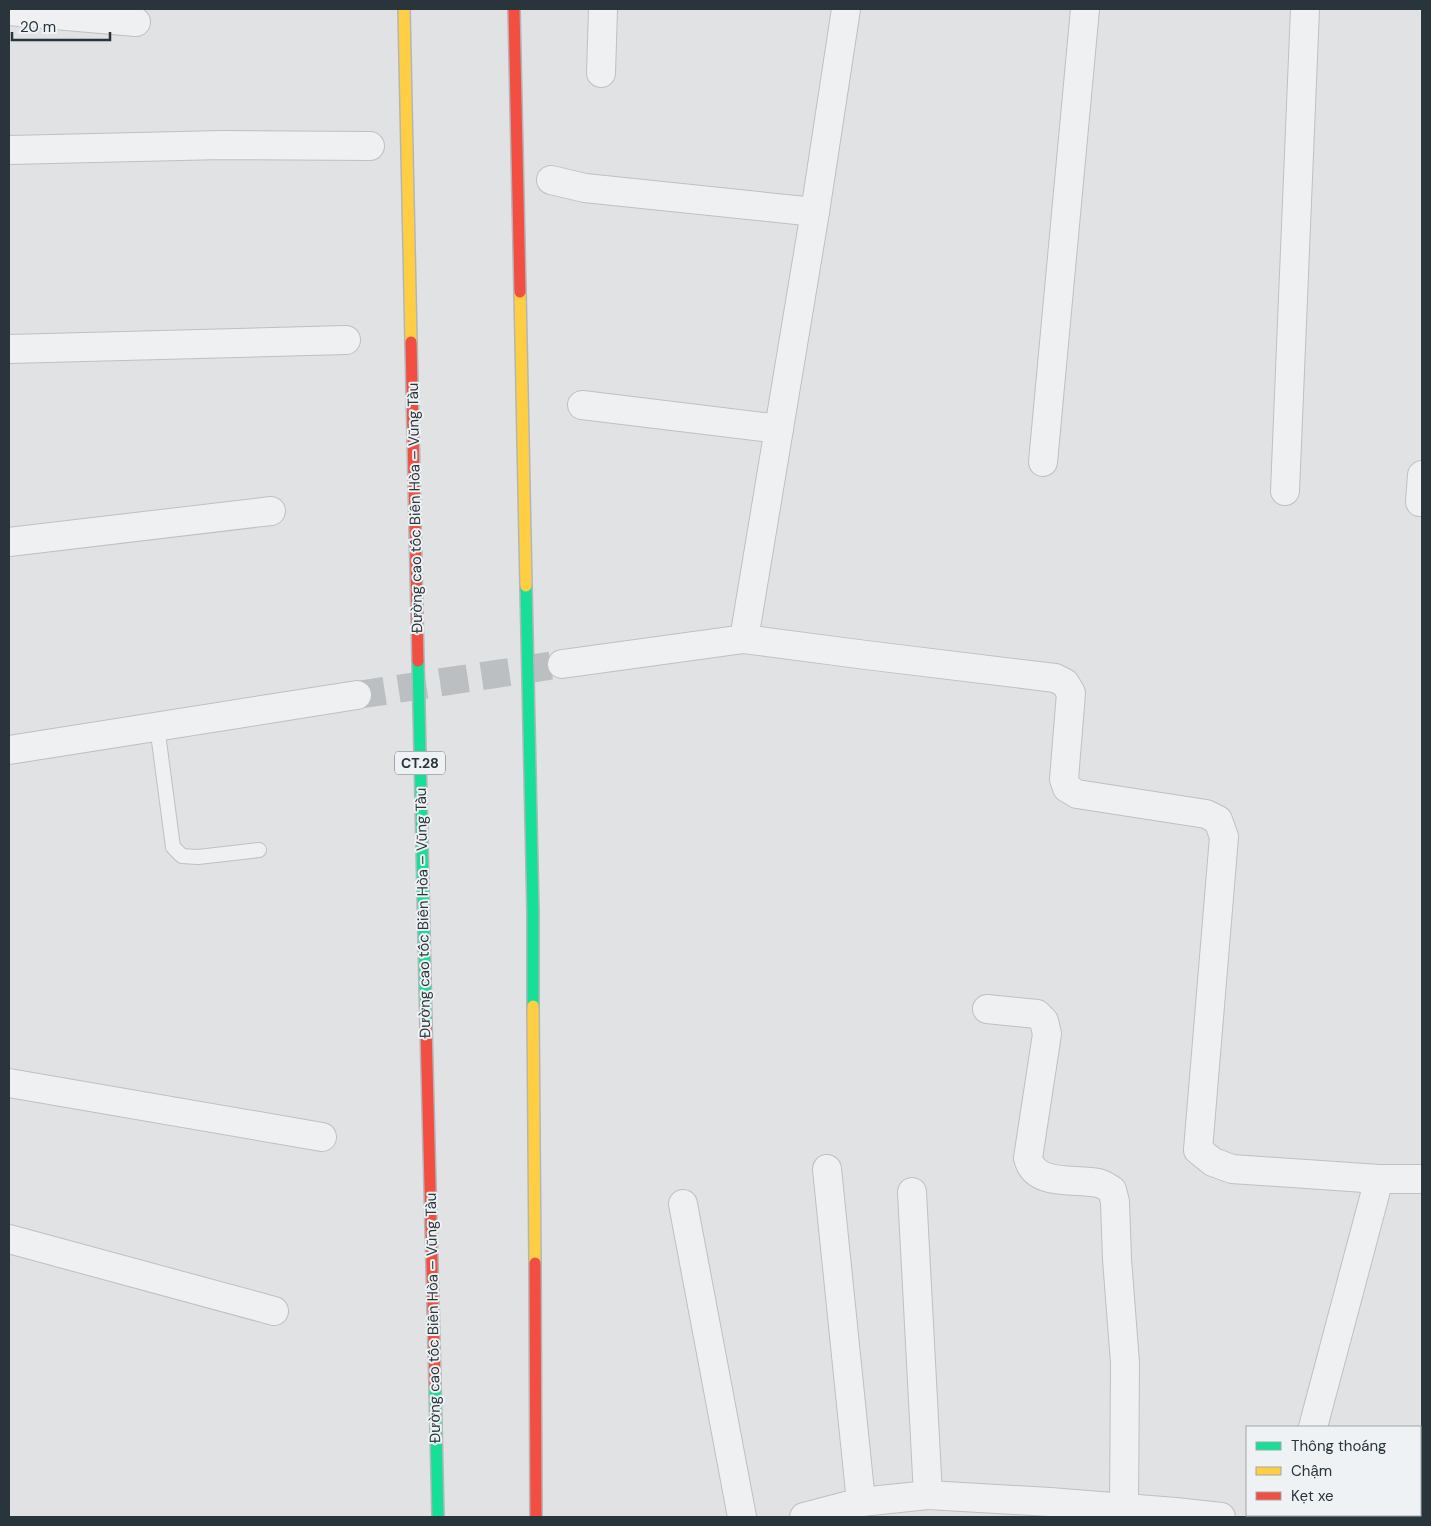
<svg xmlns="http://www.w3.org/2000/svg" width="1431" height="1526" font-family="'DM Sans',sans-serif">
	<style>
		.lines { fill: none; stroke-linecap: round; stroke-linejoin: round }
		.street-tunnel { stroke: #bbbfc2; stroke-width: 28; stroke-dasharray: 28 14; stroke-linecap: butt }
		.lane-casing { stroke: #bec0c2; stroke-width: 16 }
		.street-casing { stroke: #bec0c2; stroke-width: 30 }
		.fast-casing { stroke: #b3b6b9; stroke-width: 14 }
		.slow-casing { stroke: #b3b6b9; stroke-width: 14 }
		.jam-casing { stroke: #b3b6b9; stroke-width: 14 }
		.lane { stroke: #eff0f2; stroke-width: 14 }
		.street { stroke: #eff0f2; stroke-width: 28 }
		.fast { stroke: #16e098; stroke-width: 11 }
		.slow { stroke: #ffcf43; stroke-width: 11 }
		.jam { stroke: #f24e42; stroke-width: 11 }
		.labels { text-anchor: middle; dominant-baseline: central; stroke-width: 4; stroke-linejoin: round; paint-order: stroke }
		.shield { fill: #eef2f4; stroke: #646d72; stroke-width: 1 }
		.shield-label { font-size: 14px; font-weight: bold; fill: #29343b }
		.street-label { font-size: 15px; fill: #29343b; stroke: #eef2f4 }
	</style>
	<rect width="100%" height="100%" fill="#e0e2e4"/>
	<g class="lines">
		<path class="street-tunnel" d="M 357,695 L 562,664"/>
		<g class="lane-casing">
			<path id="lane" d="M 157,726 L 173,847 L 182,856 L 198,857 L 259,850"/>
		</g>
		<g class="street-casing">
			<g id="street">
				<path d="M 9,11 L 136,22"/>
				<path d="M 601,73 L 603,9"/>
				<path d="M 9,150 L 223,145 L 370,146"/>
				<path d="M 551,180 L 585,188 L 815,212"/>
				<path d="M 9,349 L 346,340"/>
				<path d="M 582,405 L 779,429"/>
				<path d="M 1043,462 L 1085,9"/>
				<path d="M 1285,491 L 1305,9"/>
				<path d="M 1420,502 L 1422,475"/>
				<path d="M 9,542 L 271,511"/>
				<path d="M 744,639 L 815,212 L 846,9"/>
				<path d="M 562,664 L 744,639 L 866,655 L 1055,678 L 1065,683 L 1071,693 L 1064,779 L 1067,788 L 1077,794 L 1206,814 L 1218,820 L 1224,837 L 1198,1150 L 1213,1162 L 1232,1169 L 1379,1179 L 1422,1179"/>
				<path d="M 9,750 L 357,695"/>
				<path d="M 987,1009 L 1037,1014 L 1044,1021 L 1047,1034 L 1028,1158 C 1035,1187 1074,1178 1098,1183 C 1103,1184 1107,1187 1112,1190 L 1115,1202 L 1117,1259 L 1125,1363 L 1124,1508"/>
				<path d="M 9,1083 L 322,1137"/>
				<path d="M 827,1169 L 861,1502"/>
				<path d="M 912,1192 L 928,1495"/>
				<path d="M 683,1204 L 742,1517"/>
				<path d="M 9,1239 L 274,1311"/>
				<path d="M 1313,1427 L 1379,1179"/>
				<path d="M 804,1517 L 861,1502 L 928,1495 L 1050,1502 L 1175,1512 L 1221,1517"/>
				<path d="M 1289,1517 L 1290,1515"/>
			</g>
		</g>
		<g class="fast-casing">
			<g id="fast">
				<path d="M 526,586 L 533,912 L 533,1006"/>
				<path d="M 418,661 L 426,1026"/>
				<path d="M 435,1385 L 438,1517"/>
			</g>
		</g>
		<g class="slow-casing">
			<g id="slow">
				<path d="M 404,9 L 411,342"/>
				<path d="M 520,292 L 526,586"/>
				<path d="M 533,1006 L 535,1263"/>
			</g>
		</g>
		<g class="jam-casing">
			<g id="jam">
				<path d="M 514,9 L 520,292"/>
				<path d="M 411,342 L 418,661"/>
				<path d="M 426,1026 L 435,1385"/>
				<path d="M 535,1263 L 536,1517"/>
			</g>
		</g>
		<use href="#lane" class="lane"/>
		<use href="#street" class="street"/>
		<use href="#fast" class="fast"/>
		<use href="#slow" class="slow"/>
		<use href="#jam" class="jam"/>
	</g>
	<g class="labels">
		<rect class="shield" x="395" y="751.5" width="50" height="23" rx="4"/>
		<g class="shield-label">
			<text x="420" y="763">CT.28</text>
		</g>
		<g class="street-label">
			<text transform="translate(415 508) rotate(-91)">Đường cao tốc Biên Hòa – Vũng Tàu</text>
			<text transform="translate(423 913) rotate(-91)">Đường cao tốc Biên Hòa – Vũng Tàu</text>
			<text transform="translate(433 1318) rotate(-91)">Đường cao tốc Biên Hòa – Vũng Tàu</text>
		</g>
	</g>
	<rect width="1431" height="1526" fill="none" stroke="#29343b" stroke-width="20"/>
	<rect x="1246" y="1426" width="175" height="90" fill="#eef2f4" stroke="#9fa6aa"/>
	<rect x="1256" y="1442" width="25" height="8" fill="#16e098" stroke="#9fa6aa"/>
	<text x="1291" y="1451" font-size="15" fill="#29343b">Thông thoáng</text>
	<rect x="1256" y="1467" width="25" height="8" fill="#ffcf43" stroke="#9fa6aa"/>
	<text x="1291" y="1476" font-size="15" fill="#29343b">Chậm</text>
	<rect x="1256" y="1492" width="25" height="8" fill="#f24e42" stroke="#9fa6aa"/>
	<text x="1291" y="1501" font-size="15" fill="#29343b">Kẹt xe</text>
	<path d="M12 32v8h98v-8" fill="none" stroke="#29343b" stroke-width="2.5"/>
	<text x="20" y="32" font-size="15" fill="#29343b" stroke="#eef2f4" stroke-width="4" paint-order="stroke">20 m</text>
</svg>
